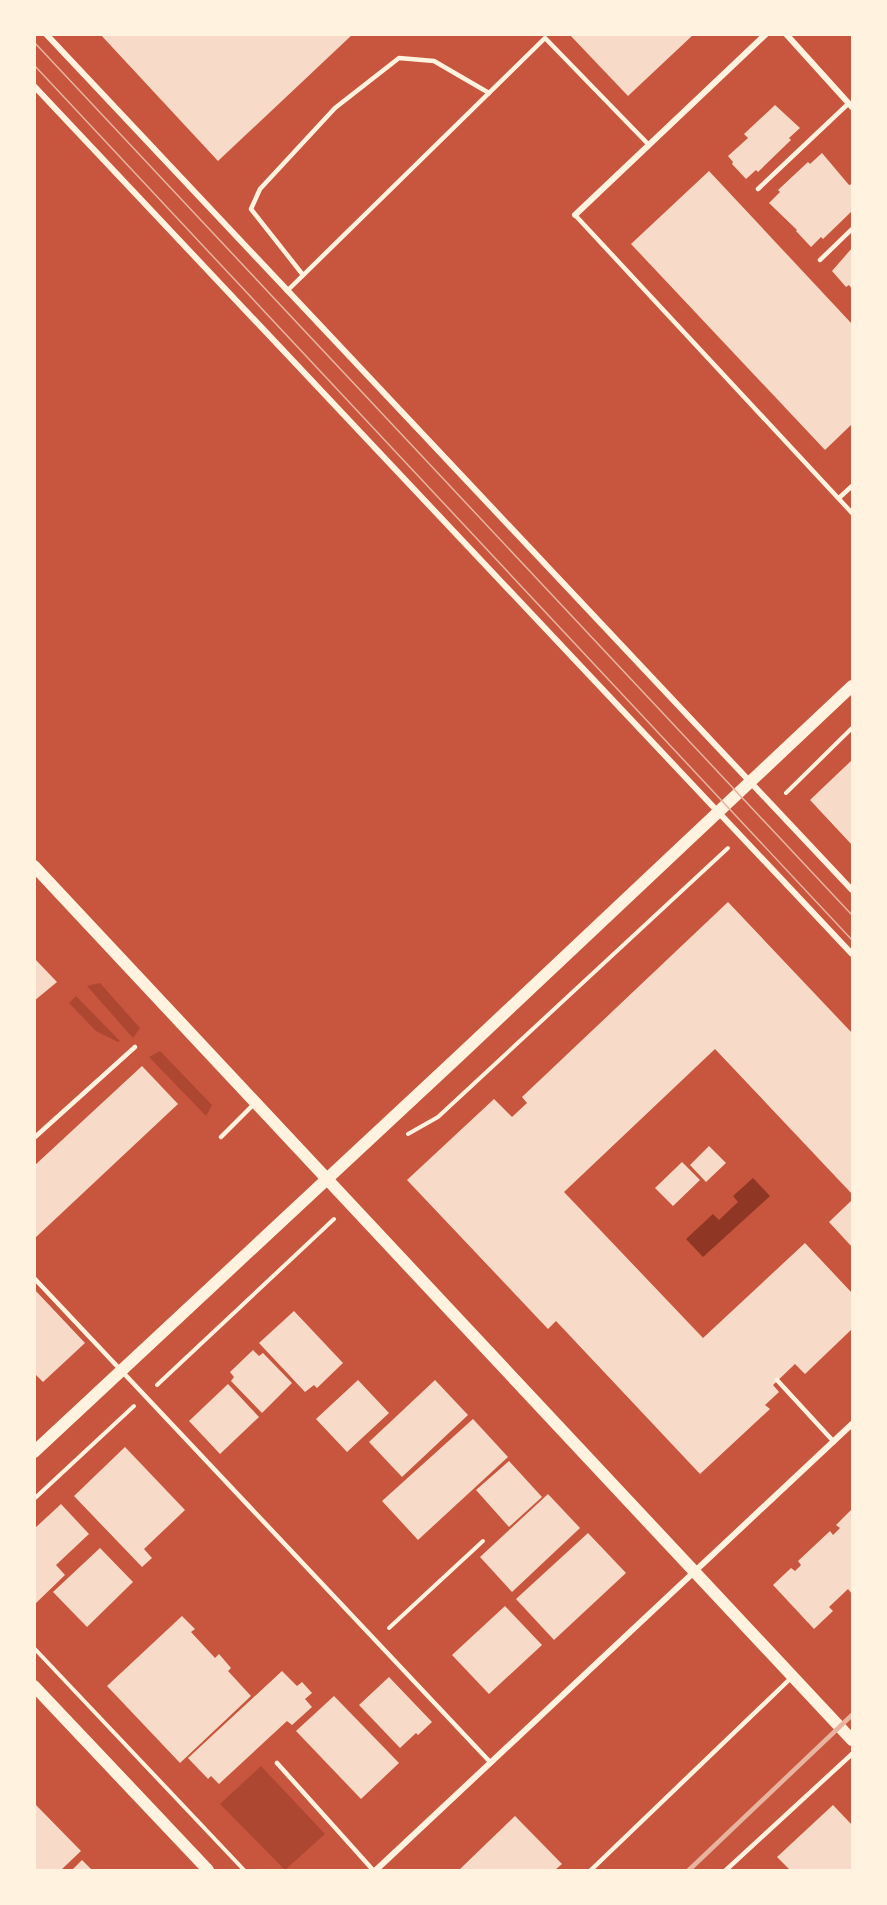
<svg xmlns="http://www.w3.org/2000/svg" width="887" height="1905" font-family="'Fira Sans Condensed',sans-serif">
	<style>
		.green { fill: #ae4732 }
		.water { fill: #8f3625 }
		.building { fill: #f7dbc8 }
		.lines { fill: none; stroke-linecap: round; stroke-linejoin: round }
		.path { stroke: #fff3e0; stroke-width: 4 }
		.service { stroke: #fff3e0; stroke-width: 4.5 }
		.minor { stroke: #fff3e0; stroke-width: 6 }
		.secondary { stroke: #fff3e0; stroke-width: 12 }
		.tram { stroke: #e9b49f; stroke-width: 1.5 }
		.rail { stroke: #e9b49f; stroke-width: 4.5 }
	</style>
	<rect width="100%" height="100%" fill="#c8553d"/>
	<g class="green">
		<path d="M 100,983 L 140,1028 L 133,1038 L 87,986 Z"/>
		<path d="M 76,996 L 120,1041 L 118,1042 L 96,1031 L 69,1003 Z"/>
		<path d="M 160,1051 L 212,1105 L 206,1116 L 149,1057 Z"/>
		<path d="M 261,1766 L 325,1834 L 285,1870 L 220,1804 Z"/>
	</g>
	<path class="water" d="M 753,1178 L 770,1196 L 703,1257 L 686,1239 L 713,1214 L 719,1220 L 738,1202 L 733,1196 Z"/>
	<g class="building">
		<path d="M 100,34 L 353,34 L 218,161 Z"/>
		<path d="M 569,34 L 694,34 L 628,96 Z"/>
		<path d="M 775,105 L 800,128 L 789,138 L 791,140 L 758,172 L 756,170 L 746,179 L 732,164 L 733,162 L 728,156 L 748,138 L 744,134 Z"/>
		<path d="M 822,153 L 849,185 L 852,184 L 852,211 L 823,239 L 821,237 L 811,247 L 796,231 L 797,230 L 769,203 L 780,192 L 778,190 L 808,162 L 810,164 Z"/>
		<path d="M 709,171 L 852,324 L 852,424 L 825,450 L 631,244 Z"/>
		<path d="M 852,248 L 852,289 L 849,285 L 846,287 L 832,271 Z"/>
		<path d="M 852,760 L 852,845 L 810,800 Z"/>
		<path d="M 728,902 L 852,1033 L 852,1194 L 715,1049 L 564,1192 L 703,1338 L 805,1243 L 852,1293 L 852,1329 L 805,1374 L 795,1364 L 773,1385 L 779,1392 L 765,1405 L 770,1409 L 700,1474 L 556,1321 L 548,1329 L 407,1180 L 494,1099 L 512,1117 L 527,1103 L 522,1097 Z"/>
		<path d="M 34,958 L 57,982 L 34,1001 Z"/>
		<path d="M 142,1066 L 178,1104 L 34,1239 L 34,1166 Z"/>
		<path d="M 709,1146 L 726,1163 L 706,1182 L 690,1165 Z"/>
		<path d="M 682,1162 L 700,1180 L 673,1206 L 655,1188 Z"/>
		<path d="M 852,1200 L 852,1247 L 829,1222 Z"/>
		<path d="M 34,1289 L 85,1343 L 43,1382 L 34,1373 Z"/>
		<path d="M 294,1311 L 343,1363 L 317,1388 L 314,1385 L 305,1392 L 259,1343 Z"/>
		<path d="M 253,1350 L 259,1356 L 263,1353 L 292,1383 L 262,1413 L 231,1381 L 234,1377 L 230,1372 Z"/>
		<path d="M 358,1380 L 389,1413 L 347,1452 L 316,1419 Z"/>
		<path d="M 435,1380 L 468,1415 L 402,1477 L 369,1442 Z"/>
		<path d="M 228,1384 L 259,1417 L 220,1454 L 189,1421 Z"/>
		<path d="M 473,1419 L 508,1457 L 418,1540 L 382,1501 Z"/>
		<path d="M 125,1447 L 185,1510 L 144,1549 L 152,1558 L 142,1567 L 74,1496 Z"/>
		<path d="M 509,1461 L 542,1497 L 509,1527 L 476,1490 Z"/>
		<path d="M 548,1494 L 580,1528 L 512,1592 L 480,1557 Z"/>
		<path d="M 61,1504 L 89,1534 L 56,1565 L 65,1575 L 36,1603 L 34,1529 Z"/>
		<path d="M 852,1509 L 852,1594 L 848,1589 L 829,1607 L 833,1611 L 814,1629 L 773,1585 L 791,1568 L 795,1571 L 801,1565 L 798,1561 L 830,1531 L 833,1535 L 840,1528 L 836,1525 Z"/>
		<path d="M 588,1533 L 626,1573 L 554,1640 L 516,1599 Z"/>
		<path d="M 100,1548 L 133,1582 L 87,1627 L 53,1592 Z"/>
		<path d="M 505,1606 L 542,1645 L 489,1694 L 452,1655 Z"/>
		<path d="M 182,1616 L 195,1629 L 191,1632 L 215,1658 L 219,1654 L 231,1668 L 228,1671 L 251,1696 L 180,1763 L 107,1686 Z"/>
		<path d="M 282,1671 L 297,1686 L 302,1682 L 312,1693 L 305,1699 L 312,1707 L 292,1725 L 287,1721 L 219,1784 L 211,1776 L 208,1779 L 188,1758 Z"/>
		<path d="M 389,1677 L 432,1722 L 418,1735 L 416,1733 L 400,1748 L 359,1705 Z"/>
		<path d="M 334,1696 L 399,1763 L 361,1799 L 296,1731 Z"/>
		<path d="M 34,1803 L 81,1851 L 61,1870 L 34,1870 Z"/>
		<path d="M 833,1805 L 852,1825 L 852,1870 L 790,1870 L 777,1857 Z"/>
		<path d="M 515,1816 L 562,1864 L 555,1870 L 459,1870 Z"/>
		<path d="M 82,1860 L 92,1870 L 72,1870 Z"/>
	</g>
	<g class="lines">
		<g class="path">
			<path d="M 786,793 L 852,728"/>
			<path d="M 408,1134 L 438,1117 L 728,848"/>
			<path d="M 157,1385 L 334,1219"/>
			<path d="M 34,1499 L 134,1406"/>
			<path d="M 389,1628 L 483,1541"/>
			<path d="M 34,1648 L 244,1870"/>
		</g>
		<g class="service">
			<path d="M 758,189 L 849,103"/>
			<path d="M 575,215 L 852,513"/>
			<path d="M 820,260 L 852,229"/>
			<path d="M 303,275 L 251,209 L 260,189 L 335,108 L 399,58 L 434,61 L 489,93"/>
			<path d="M 287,291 L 545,38 L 649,145"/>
			<path d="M 839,498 L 852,486"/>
			<path d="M 221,1137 L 254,1104"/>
			<path d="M 34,1138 L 135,1047"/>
			<path d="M 34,1278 L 491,1763"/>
			<path d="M 777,1380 L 834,1442"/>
			<path d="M 277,1763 L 373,1870"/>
			<path d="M 591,1870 L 792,1677"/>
			<path d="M 726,1870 L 852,1754"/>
		</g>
		<g class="minor">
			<path d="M 46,34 L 852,890"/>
			<path d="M 786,34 L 852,107"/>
			<path d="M 34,86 L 852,954"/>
			<path d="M 575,215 L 766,34"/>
			<path d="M 376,1870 L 852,1424"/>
		</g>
		<g class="secondary">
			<path d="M 34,866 L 852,1740"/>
			<path d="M 34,1452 L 459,1056 L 852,686"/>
			<path d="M 34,1686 L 208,1870"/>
		</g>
		<g class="tram">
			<path d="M 34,42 L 852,915"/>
			<path d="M 34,65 L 852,940"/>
		</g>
		<path class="rail" d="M 689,1870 L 852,1715"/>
	</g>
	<rect width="887" height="1905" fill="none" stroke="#fff3e0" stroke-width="72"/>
</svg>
